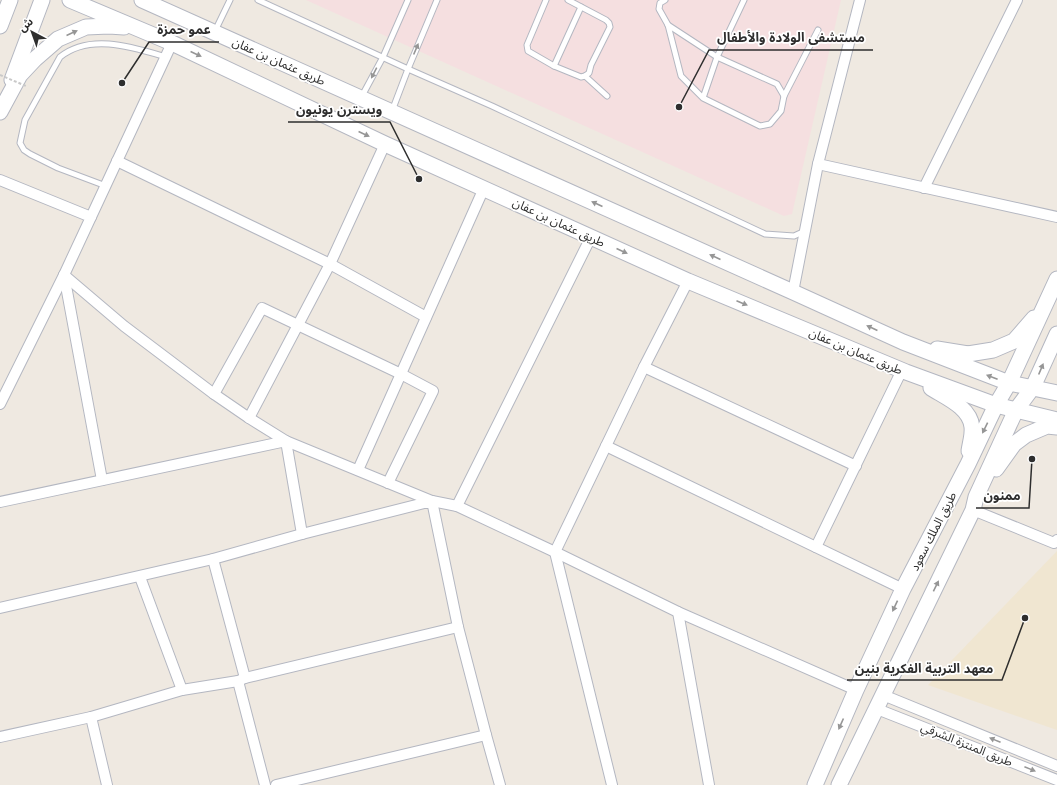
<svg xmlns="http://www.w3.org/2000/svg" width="1057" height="785" font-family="Montserrat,'Noto Sans Arabic',sans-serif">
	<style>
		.education { fill: #f0e6d1 }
		.medical { fill: #f5dfe0 }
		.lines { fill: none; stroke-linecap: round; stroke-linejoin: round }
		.service-casing { stroke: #b4b7c1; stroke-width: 7 }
		.minor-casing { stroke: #b4b7c1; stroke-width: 12 }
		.secondary-casing { stroke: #b4b7c1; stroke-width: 17 }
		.service { stroke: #fff; stroke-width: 5 }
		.minor { stroke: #fff; stroke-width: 10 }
		.secondary { stroke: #fff; stroke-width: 15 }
		.path-bridge { stroke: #c9c9c9; stroke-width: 2; stroke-dasharray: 3 2; stroke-linecap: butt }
		.oneway { fill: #969696 }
		.labels { text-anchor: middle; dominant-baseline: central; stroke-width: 3.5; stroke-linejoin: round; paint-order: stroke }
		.street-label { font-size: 12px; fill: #2e2e2e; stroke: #fff }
		.leader { fill: none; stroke: #2e2e2e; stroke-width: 1.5 }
		.callout-dot { fill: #2e2e2e; stroke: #fff; stroke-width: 1.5 }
		.callout-label { font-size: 13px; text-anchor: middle; font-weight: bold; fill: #2e2e2e; stroke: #fff; stroke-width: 3.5; stroke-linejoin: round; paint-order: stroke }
	</style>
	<rect width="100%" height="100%" fill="#efe9e1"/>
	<path class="education" d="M 1057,551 L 1057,730 L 928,685 Z"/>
	<path class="medical" d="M 306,0 L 841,0 L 792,214 L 784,216 Z"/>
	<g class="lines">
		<g class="service-casing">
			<g id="service">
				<path d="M 258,0 L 408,69 L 492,106 L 765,234 L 794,236 L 805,231"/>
				<path d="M 546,0 L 527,45 L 528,51 L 554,66 L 581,77 L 585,76 L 589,73 L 591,65 L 610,27 L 609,23 L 606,20 L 568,0"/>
				<path d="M 665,0 L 660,3 L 659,9 L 668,25 L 681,76 L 703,98 L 760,126 L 770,124 L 781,111 L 784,96 L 777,84 L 717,57 L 703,98"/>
				<path d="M 668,25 L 717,57 L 744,0"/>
				<path d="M 215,31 L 230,0"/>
				<path d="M 554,66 L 581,7"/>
				<path d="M 585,76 L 607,96"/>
				<path d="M 362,96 L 383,57 L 408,0"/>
				<path d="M 784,96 L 818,30"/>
				<path d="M 392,111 L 408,69 L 437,0"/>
				<path d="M 106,186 L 58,168 L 30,154 L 24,150 L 20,143 L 25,120 L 60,57 C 90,33 132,47 166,57"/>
			</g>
		</g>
		<g class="minor-casing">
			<g id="minor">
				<path d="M 117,161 L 330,264 L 426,317"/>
				<path d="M 818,164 L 1057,217"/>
				<path d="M 0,180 L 91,217 L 64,275 L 124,326 L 214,394 L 249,418 L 286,441 L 432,501 L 457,506 L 555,552 L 678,612 L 856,690"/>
				<path d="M 924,188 L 1017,0"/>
				<path d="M 91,217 L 172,43"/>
				<path d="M 64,275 L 102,480"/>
				<path d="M 793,292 L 818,164 L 860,0"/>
				<path d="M 644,367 L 856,466"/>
				<path d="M 214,394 L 262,308 L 401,374 L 433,391 L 388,483"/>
				<path d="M 0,404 L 64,275"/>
				<path d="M 249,418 L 330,264 L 385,144"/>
				<path d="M 606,446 L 903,589"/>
				<path d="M 358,470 L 484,188"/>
				<path d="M 0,502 L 286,441 L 302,534"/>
				<path d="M 457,506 L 591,237"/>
				<path d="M 973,510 L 1054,543 L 1057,540"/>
				<path d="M 816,547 L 902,370"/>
				<path d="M 213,559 L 245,678"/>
				<path d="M 140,577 L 182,690"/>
				<path d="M 0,608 L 213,559 L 302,534 L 432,501 L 458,627 L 486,735 L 500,785"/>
				<path d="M 678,612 L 709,785"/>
				<path d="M 238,681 L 265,785"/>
				<path d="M 883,695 L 1057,766"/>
				<path d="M 877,709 L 1057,780"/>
				<path d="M 91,717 L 107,785"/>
				<path d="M 0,737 L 91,717 L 182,690 L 238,681 L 245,678 L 458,627"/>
				<path d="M 276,785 L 486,735"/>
				<path d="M 612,785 L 555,552 L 644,367 L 688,281"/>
			</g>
		</g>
		<g class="secondary-casing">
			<g id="secondary">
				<path d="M 70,0 L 172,43 L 385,144 L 688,281 L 906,372 L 996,405 L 1057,420"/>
				<path d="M 142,0 L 793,292 L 903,342 L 1009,383 L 1057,393"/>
				<path d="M 0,26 L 10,0"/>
				<path d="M 12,80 L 42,0"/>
				<path d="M 0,112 L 20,75 L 35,59 L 58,39 L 86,27 L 109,26 L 124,27"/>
				<path d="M 937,349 L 968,354 L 993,350 L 1014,341 L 1034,318"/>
				<path d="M 931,388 C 945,397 970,407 972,427 C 973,434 970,444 969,451"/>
				<path d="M 996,469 L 1014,444 L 1026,435 L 1047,426 L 1057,427"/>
				<path d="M 815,785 L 856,690 L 903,589 L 968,464 L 996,405 L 1009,383 L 1057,279"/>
				<path d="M 839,785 L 973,510 L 976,497 L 1016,410 L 1033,387 L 1057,334"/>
			</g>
		</g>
		<use href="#service" class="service"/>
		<use href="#minor" class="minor"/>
		<use href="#secondary" class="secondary"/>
		<path class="path-bridge" d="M 0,75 L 26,86"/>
	</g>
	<defs><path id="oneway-solid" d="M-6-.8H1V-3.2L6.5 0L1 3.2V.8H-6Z"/></defs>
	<g class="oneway">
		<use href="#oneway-solid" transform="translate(72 33) rotate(-24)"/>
		<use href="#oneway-solid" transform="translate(416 49) rotate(-67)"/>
		<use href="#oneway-solid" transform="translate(196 54) rotate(25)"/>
		<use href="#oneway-solid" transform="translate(374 73) rotate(117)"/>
		<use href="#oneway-solid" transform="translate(364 134) rotate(25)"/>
		<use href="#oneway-solid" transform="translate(597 204) rotate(-156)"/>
		<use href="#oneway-solid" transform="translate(622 251) rotate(24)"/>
		<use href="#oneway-solid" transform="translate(715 257) rotate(-156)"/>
		<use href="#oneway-solid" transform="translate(742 303) rotate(23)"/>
		<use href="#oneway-solid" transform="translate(872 328) rotate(-155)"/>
		<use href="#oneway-solid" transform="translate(1041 369) rotate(-67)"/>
		<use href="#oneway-solid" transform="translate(992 377) rotate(-159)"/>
		<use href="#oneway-solid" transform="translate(985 428) rotate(116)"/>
		<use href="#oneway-solid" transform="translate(936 586) rotate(-64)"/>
		<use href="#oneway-solid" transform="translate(895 606) rotate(115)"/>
		<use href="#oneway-solid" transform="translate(841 724) rotate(114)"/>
		<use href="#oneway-solid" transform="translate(995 740) rotate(-158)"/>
		<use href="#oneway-solid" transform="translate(1030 769) rotate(22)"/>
	</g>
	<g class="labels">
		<g class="street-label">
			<text transform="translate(279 61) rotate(24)">طريق عثمان بن عفان</text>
			<text transform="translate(559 222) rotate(25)">طريق عثمان بن عفان</text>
			<text transform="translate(856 351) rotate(23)">طريق عثمان بن عفان</text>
			<text transform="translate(933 531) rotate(-63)">طريق الملك سعود</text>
			<text transform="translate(967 744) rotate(22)">طريق المنتزة الشرقي</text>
		</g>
	</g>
	<path class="leader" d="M122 83L149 42H219M679 107L709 50H873M419 179L390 122H288M1032 459L1029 508H976M1025 618L1002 680H847"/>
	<g class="callout-dot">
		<circle cx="122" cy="83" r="4"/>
		<circle cx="679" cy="107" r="4"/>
		<circle cx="419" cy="179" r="4"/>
		<circle cx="1032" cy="459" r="4"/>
		<circle cx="1025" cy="618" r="4"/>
	</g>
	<g class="callout-label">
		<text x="184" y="34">عمو حمزة</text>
		<text x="791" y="42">مستشفى الولادة والأطفال</text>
		<text x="339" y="114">ويسترن يونيون</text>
		<text x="1002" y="500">ممنون</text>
		<text x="924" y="673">معهد التربية الفكرية بنين</text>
	</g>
	<g transform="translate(32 32) rotate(319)" stroke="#ffffff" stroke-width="3" paint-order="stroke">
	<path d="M0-3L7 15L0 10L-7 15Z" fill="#2e2e2e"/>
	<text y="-6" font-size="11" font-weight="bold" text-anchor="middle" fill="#2e2e2e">ش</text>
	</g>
</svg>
